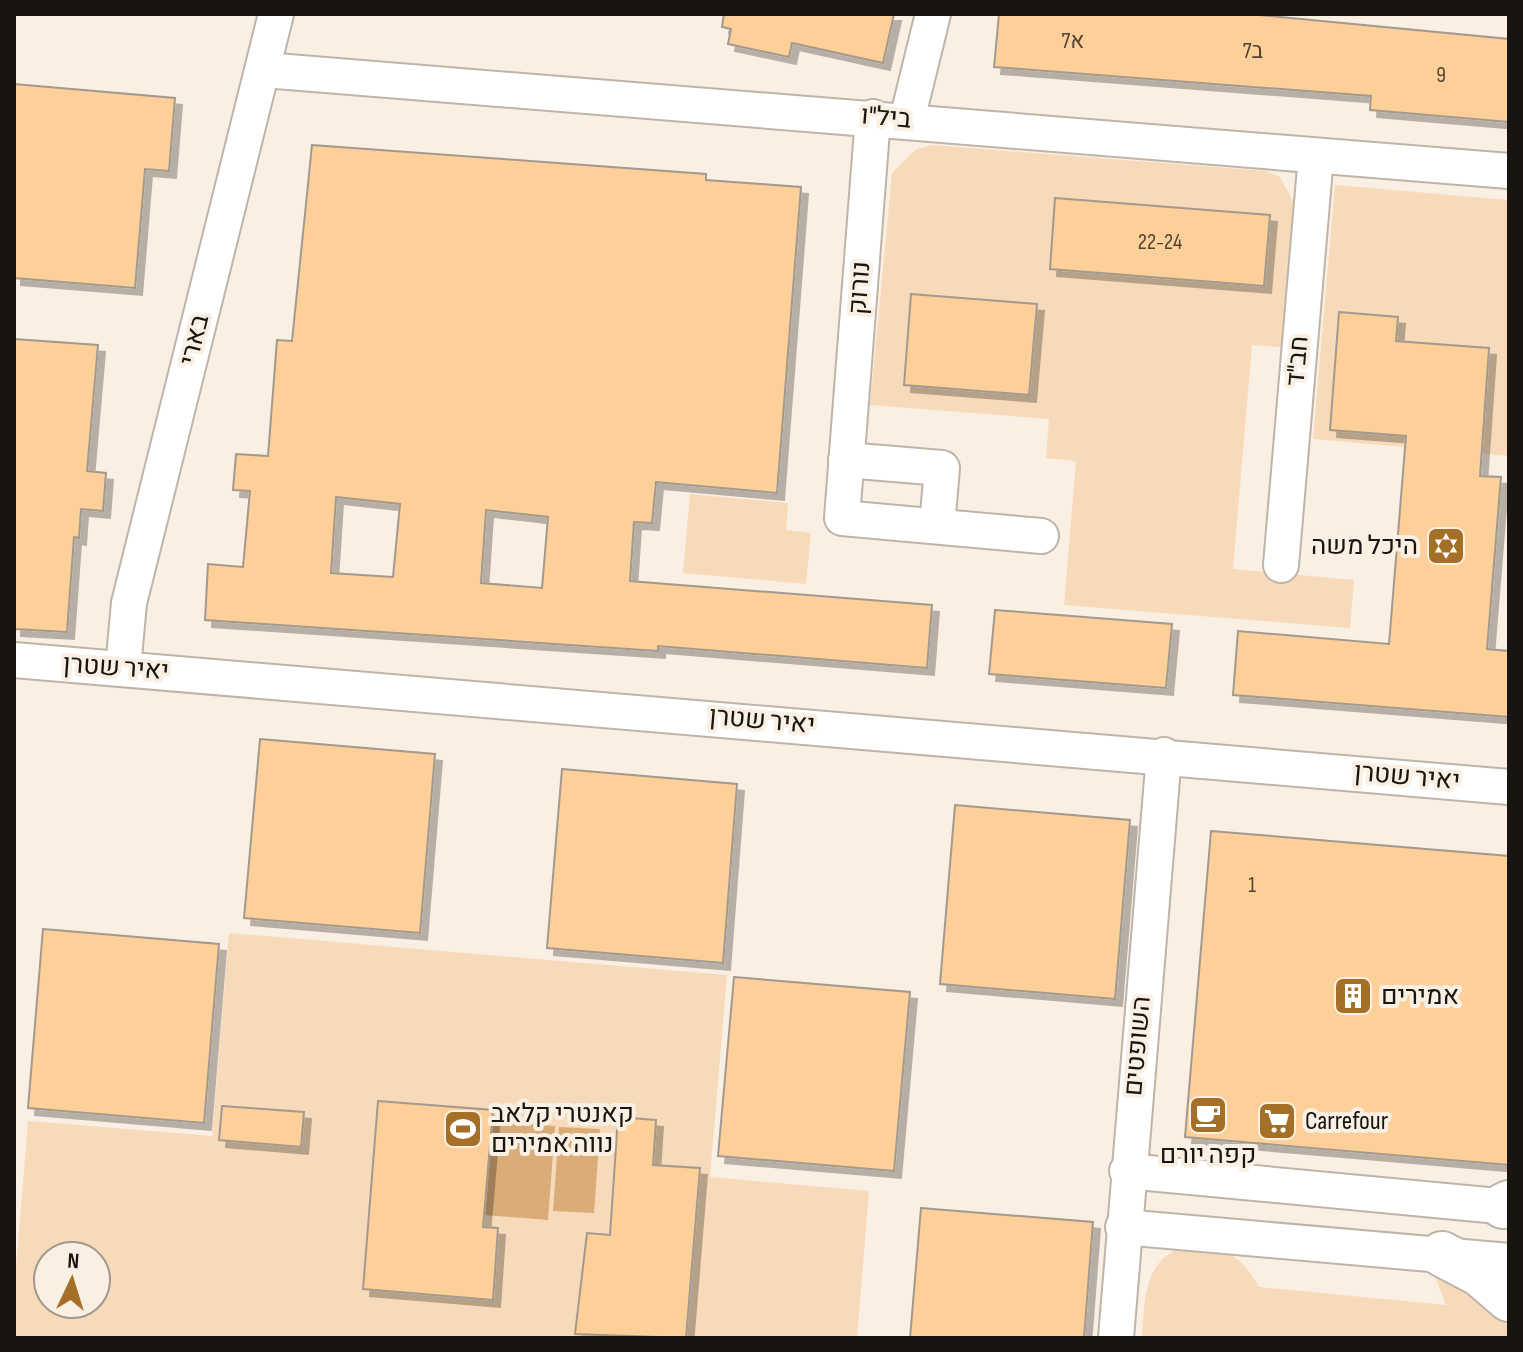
<svg xmlns="http://www.w3.org/2000/svg" width="1523" height="1352" font-family="'Sofia Sans Condensed',Heebo,sans-serif">
	<style>
		.green { fill: #f7daba; fill-rule: evenodd }
		.water { fill: #daad78 }
		.building { fill: #fdcf99; stroke: #a4998e; stroke-width: 2; fill-rule: evenodd; filter: url(#shadow) }
		.lines { fill: none; stroke-linecap: round; stroke-linejoin: round }
		.street-casing { stroke: #beb4a8; stroke-width: 38 }
		.primary-casing { stroke: #beb4a8; stroke-width: 48 }
		.street { stroke: #fff; stroke-width: 34 }
		.primary { stroke: #fff; stroke-width: 44 }
		.labels { text-anchor: middle; dominant-baseline: central; stroke-width: 8; stroke-linejoin: round; paint-order: stroke }
		.number-label { font-size: 22px; fill: #514332 }
		.street-label { font-size: 26px; fill: #181410; stroke: #faefe3 }
		.poi-label { font-size: 26px; fill: #181410; stroke: #faefe3; text-anchor: start }
	</style>
	<defs>
		<filter id="shadow"><feDropShadow dx="7" dy="7" stdDeviation="0" flood-color="#0004"/></filter>
	</defs>
	<rect width="100%" height="100%" fill="#faefe3"/>
	<g class="green">
		<path d="M 932,145 L 1266,171 L 1280,177 L 1294,203 L 1281,347 L 1252,345 L 1233,569 L 1354,580 L 1350,628 L 1064,605 L 1076,461 L 1046,458 L 1049,419 L 870,405 L 892,173 L 915,150 ZM 1055,198 L 1269,215 L 1264,286 L 1050,269 ZM 911,295 L 1037,304 L 1029,395 L 904,385 Z"/>
		<path d="M 1335,185 L 1509,200 L 1509,456 L 1313,439 Z"/>
		<path d="M 690,494 L 788,503 L 786,530 L 811,533 L 806,584 L 683,573 Z"/>
		<path d="M 229,933 L 727,975 L 710,1177 L 869,1191 L 857,1338 L 14,1338 L 14,1292 L 28,1121 L 212,1136 ZM 48,1256 L 96,1256 L 96,1304 L 48,1304 Z"/>
		<path d="M 1189,1246 C 1229,1252 1238,1251 1259,1287 L 1446,1305 L 1435,1276 L 1458,1279 L 1509,1319 L 1509,1338 L 1142,1338 C 1145,1299 1143,1256 1189,1246 Z"/>
	</g>
	<g class="water">
		<path d="M 492,1121 L 555,1126 L 548,1220 L 485,1215 Z"/>
		<path d="M 559,1127 L 600,1129 L 594,1213 L 553,1211 Z"/>
	</g>
	<g class="building">
		<path d="M 724,14 L 894,14 L 883,63 L 792,43 L 789,57 L 728,44 L 731,29 L 722,27 Z"/>
		<path d="M 999,14 L 1249,14 L 1509,39 L 1509,122 L 1370,110 L 1371,96 L 994,67 Z"/>
		<path d="M 14,84 L 175,98 L 169,171 L 145,169 L 135,288 L 14,278 Z"/>
		<path d="M 312,145 L 706,174 L 706,180 L 801,187 L 777,493 L 656,482 L 652,523 L 634,522 L 630,581 L 932,605 L 927,668 L 658,646 L 658,651 L 205,620 L 208,564 L 243,567 L 250,491 L 233,490 L 236,454 L 268,456 L 277,340 L 292,341 ZM 336,497 L 400,504 L 393,577 L 331,573 ZM 486,510 L 548,517 L 542,588 L 481,583 Z"/>
		<path d="M 1055,198 L 1270,215 L 1264,286 L 1050,269 Z"/>
		<path d="M 911,294 L 1037,304 L 1029,395 L 904,385 Z"/>
		<path d="M 1339,312 L 1398,317 L 1396,341 L 1489,348 L 1480,476 L 1501,477 L 1487,649 L 1509,651 L 1509,717 L 1233,695 L 1238,631 L 1389,644 L 1406,436 L 1330,430 Z"/>
		<path d="M 14,339 L 98,345 L 87,471 L 106,473 L 103,511 L 81,509 L 79,538 L 74,537 L 67,632 L 14,629 Z"/>
		<path d="M 995,610 L 1172,624 L 1166,688 L 989,674 Z"/>
		<path d="M 260,739 L 435,754 L 420,933 L 244,918 Z"/>
		<path d="M 562,769 L 737,784 L 723,963 L 547,948 Z"/>
		<path d="M 955,805 L 1130,820 L 1115,999 L 940,984 Z"/>
		<path d="M 1211,831 L 1509,856 L 1509,1165 L 1185,1137 Z"/>
		<path d="M 43,929 L 219,944 L 204,1123 L 28,1108 Z"/>
		<path d="M 734,977 L 910,992 L 894,1171 L 718,1156 Z"/>
		<path d="M 378,1101 L 493,1110 L 483,1227 L 498,1228 L 493,1300 L 363,1289 Z"/>
		<path d="M 222,1106 L 304,1112 L 301,1147 L 219,1140 Z"/>
		<path d="M 618,1117 L 656,1120 L 653,1165 L 700,1168 L 686,1338 L 575,1334 L 587,1233 L 610,1235 Z"/>
		<path d="M 921,1208 L 1093,1222 L 1084,1338 L 910,1338 Z"/>
	</g>
	<g class="lines">
		<g class="street-casing">
			<g id="street">
				<path d="M 264,70 L 1509,171"/>
				<path d="M 873,117 L 842,518 L 1041,536"/>
				<path d="M 907,120 L 933,14"/>
				<path d="M 846,460 L 942,468 L 937,526"/>
				<path d="M 1281,565 L 1316,156"/>
				<path d="M 14,660 L 1509,787"/>
				<path d="M 123,668 L 129,603 L 276,14"/>
				<path d="M 1127,1171 L 1509,1207"/>
				<path d="M 1123,1227 L 1509,1261"/>
				<path d="M 1116,1338 L 1164,755"/>
			</g>
		</g>
		<g class="primary-casing">
			<g id="primary">
				<path d="M 1503,1206 L 1509,1203"/>
				<path d="M 1442,1254 L 1480,1274 L 1509,1299"/>
			</g>
		</g>
		<use href="#street" class="street"/>
		<use href="#primary" class="primary"/>
	</g>
	<defs>
		<g id="synagogue-square" transform="scale(2)"><rect x="-9" y="-9" width="18" height="18" rx="4" fill="#a47028" stroke="#faefe3"/><path d="M0-6.5L5.6 3.2H-5.6ZM0 6.5L5.6-3.2H-5.6Z" fill="#fff"/></g>
		<g id="building-square" transform="scale(2)"><rect x="-9" y="-9" width="18" height="18" rx="4" fill="#a47028" stroke="#faefe3"/><path d="M-4-6H4V6H1V3H-1V6H-4ZM-2.5-4.3h1.7v1.8h-1.7ZM.8-4.3h1.7v1.8H.8ZM-2.5-1h1.7V.8h-1.7ZM.8-1h1.7V.8H.8Z" fill="#fff"/></g>
		<g id="cafe-square" transform="scale(2)"><rect x="-9" y="-9" width="18" height="18" rx="4" fill="#a47028" stroke="#faefe3"/><path d="M-5.5-4.5H6V0H3Q3 3.5 0 3.5H-2.5Q-5.5 3.5-5.5 0ZM3-3.2v2h1.7v-2ZM-6 4.5H4V6H-6Z" fill="#fff"/></g>
		<g id="supermarket-square" transform="scale(2)"><rect x="-9" y="-9" width="18" height="18" rx="4" fill="#a47028" stroke="#faefe3"/><path d="M-6-5.5h2.5l.6 2H6L4.5 2H-2.5L-4.4-4H-6ZM-1.5 3.2a1.3 1.3 0 1 0 .1 0ZM3 3.2a1.3 1.3 0 1 0 .1 0Z" fill="#fff"/></g>
		<g id="stadium-square" transform="scale(2)"><rect x="-9" y="-9" width="18" height="18" rx="4" fill="#a47028" stroke="#faefe3"/><path d="M0-5a6.5 5 0 1 0 0 10a6.5 5 0 1 0 0-10ZM-3.5-1.8h7v3.6h-7Z" fill="#fff"/></g>
	</defs>
	<g fill-rule="evenodd">
		<use href="#synagogue-square" x="1446" y="546"/>
		<use href="#building-square" x="1353" y="996"/>
		<use href="#cafe-square" x="1208" y="1115"/>
		<use href="#supermarket-square" x="1277" y="1121"/>
		<use href="#stadium-square" x="463" y="1129"/>
	</g>
	<g class="labels">
		<g class="number-label">
			<text x="1073" y="41">7א</text>
			<text x="1253" y="51">7ב</text>
			<text x="1441" y="75">9</text>
			<text x="1160" y="242">22-24</text>
			<text x="1252" y="885">1</text>
		</g>
		<g class="street-label">
			<text transform="translate(886 118) rotate(5)">ביל"ו</text>
			<text transform="translate(860 288) rotate(-86)">נורוק</text>
			<text transform="translate(195 340) rotate(-76)">בארי</text>
			<text transform="translate(1298 361) rotate(-85)">חב"ד</text>
			<text transform="translate(116 668) rotate(4)">יאיר שטרן</text>
			<text transform="translate(762 721) rotate(5)">יאיר שטרן</text>
			<text transform="translate(1407 777) rotate(5)">יאיר שטרן</text>
			<text transform="translate(1138 1046) rotate(-85)">השופטים</text>
		</g>
		<g class="poi-label">
			<text x="1418" y="546" text-anchor="end">היכל משה</text>
			<text x="1381" y="996">אמירים</text>
			<text x="491" y="1114">קאנטרי קלאב<tspan x="491" dy="30">נווה אמירים</tspan></text>
			<text x="1305" y="1121">Carrefour</text>
			<text x="1208" y="1155" text-anchor="middle">קפה יורם</text>
		</g>
	</g>
	<rect width="1523" height="1352" fill="none" stroke="#181410" stroke-width="32"/>
	<g transform="translate(72 1280) rotate(4)"><circle r="38" fill="#faefe3" stroke="#a0978f" stroke-width="2"/>
	<path d="M0-6L14 30L0 20L-14 30Z" fill="#a47028"/>
	<text y="-12" font-size="22" font-weight="bold" text-anchor="middle" fill="#181410">N</text>
	</g>
</svg>
